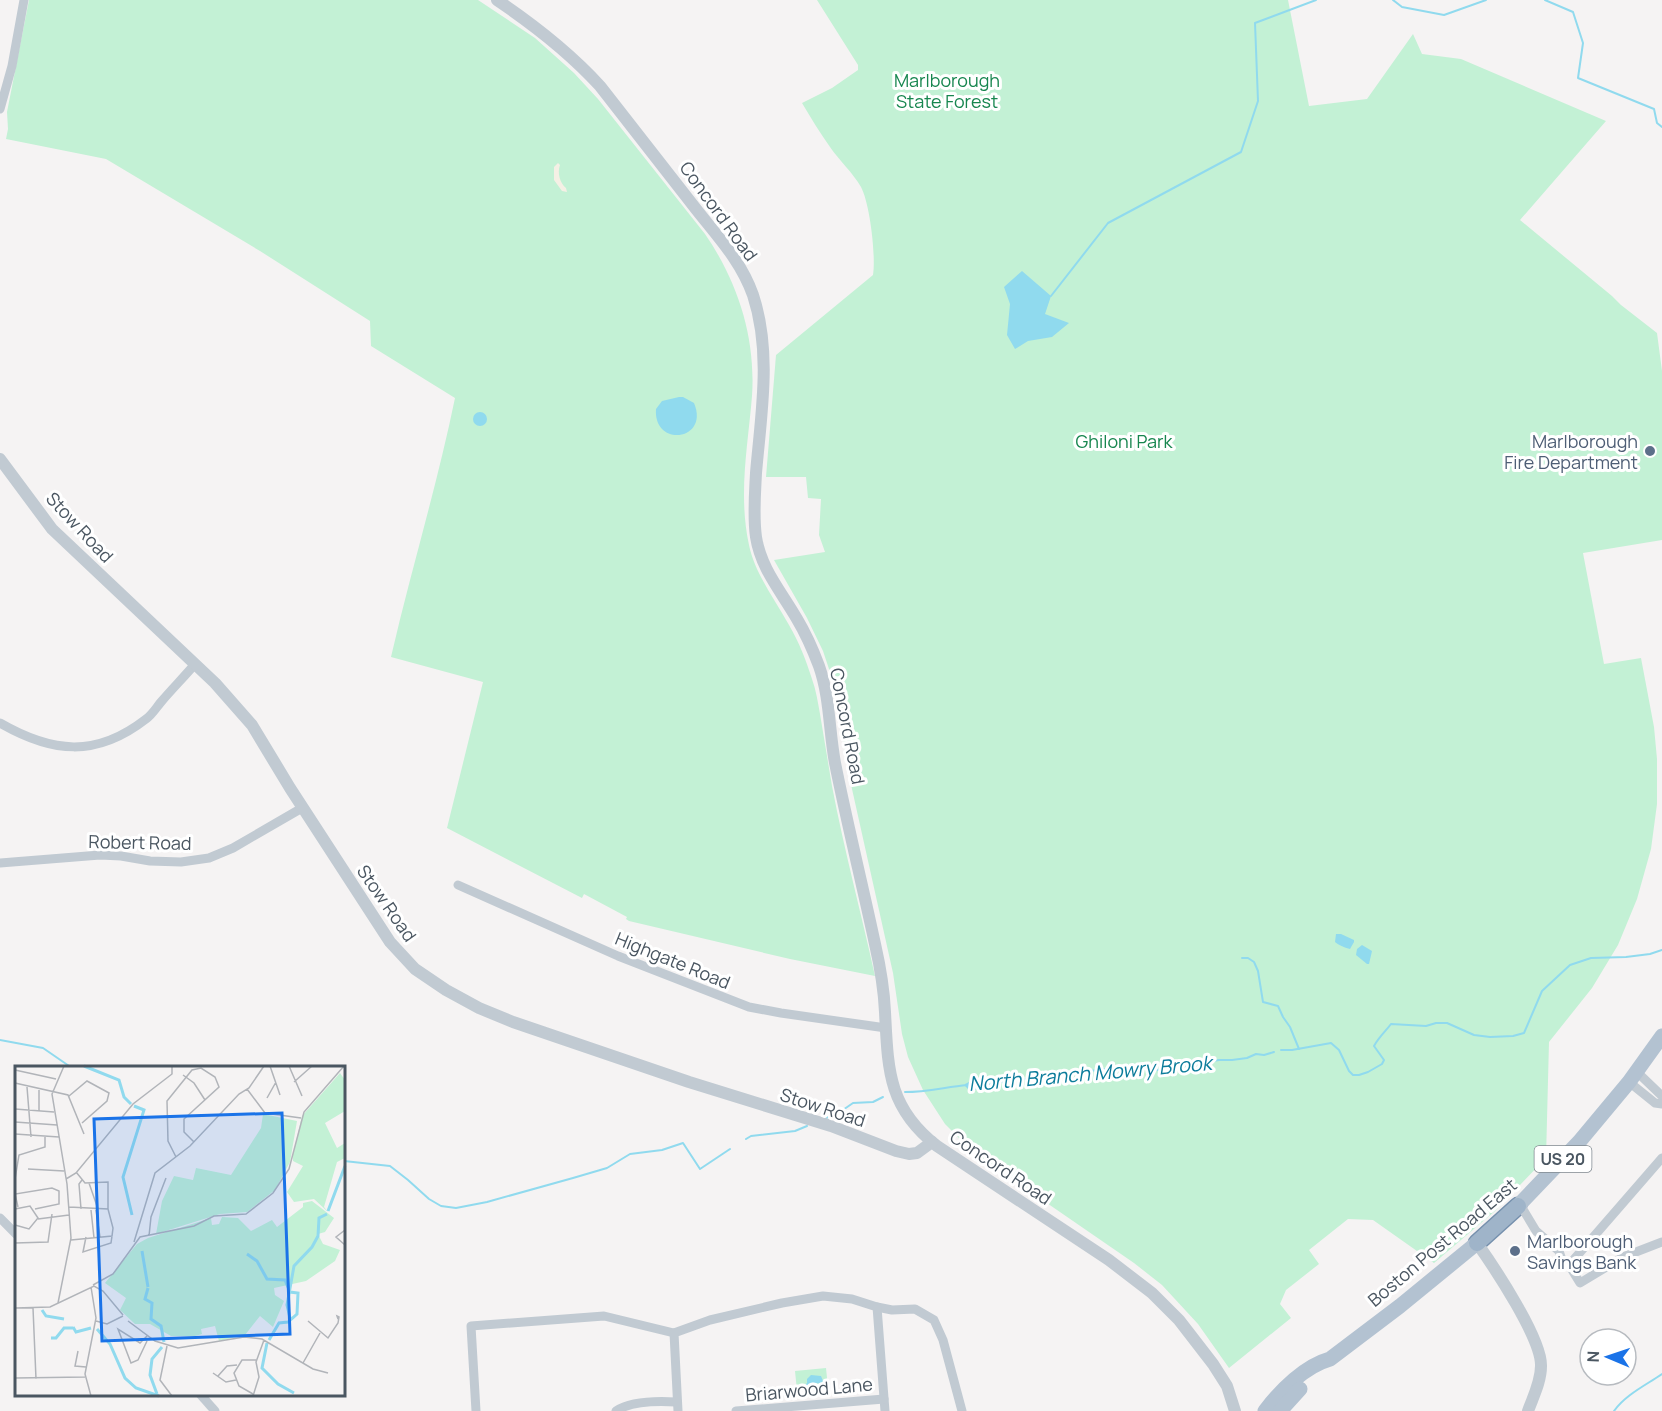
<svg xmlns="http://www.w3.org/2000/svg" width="1662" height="1411" font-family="Manrope,sans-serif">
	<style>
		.green { fill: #c3f1d5 }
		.sand { fill: #f5f0e5 }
		.water { fill: #90daee }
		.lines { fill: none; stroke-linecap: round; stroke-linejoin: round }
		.stream { stroke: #90daee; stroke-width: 2 }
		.trunk-casing { stroke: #7690ad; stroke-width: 19 }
		.minor { stroke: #c1cad2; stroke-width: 9 }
		.tertiary { stroke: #c1cad2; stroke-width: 12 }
		.primary { stroke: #b3c2d1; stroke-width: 15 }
		.trunk { stroke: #9fb4c9; stroke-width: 16 }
		.service-dot { fill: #5c6f8a; stroke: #fff; stroke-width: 2 }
		.labels { text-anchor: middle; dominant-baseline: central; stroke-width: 6; stroke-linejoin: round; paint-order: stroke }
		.shield { fill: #fff; stroke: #808990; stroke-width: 1.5 }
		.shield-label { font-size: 16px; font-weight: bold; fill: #4a5661 }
		.park-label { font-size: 18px; fill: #17864f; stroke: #fff }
		.street-label { font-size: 18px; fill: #4a5661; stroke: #fff }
		.service-label { font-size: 18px; fill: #4e5e75; stroke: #fff; text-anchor: end }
		.water-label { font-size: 20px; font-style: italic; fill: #0c7c9b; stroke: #fff }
		.inset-river { fill: none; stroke: #90daee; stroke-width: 3 }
		.inset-road { fill: none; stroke: #b1b4b9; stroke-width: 1.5 }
		.view { fill: #1a73e8; fill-opacity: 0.15; stroke: #1a73e8; stroke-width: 3 }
		.inset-edge { fill: none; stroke: #4a5661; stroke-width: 3 }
	</style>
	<rect width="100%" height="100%" fill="#f5f3f3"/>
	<g class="green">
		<path d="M 29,0 L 478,0 L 535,38 L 574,73 L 598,99 L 705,234 C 738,282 756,338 752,396 C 748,446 738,494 749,545 C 755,574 775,599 789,625 C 799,642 806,660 812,679 C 816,690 818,703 820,714 C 824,738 828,762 832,786 C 844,849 861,913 875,976 L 790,959 L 629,921 L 626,919 L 627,917 L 584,894 L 582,898 L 447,828 L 483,682 L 391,657 C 411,570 437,486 455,398 L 371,346 L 370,321 L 260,251 L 106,159 L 6,139 L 8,129 L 7,112 Z"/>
		<path d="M 817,0 L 1288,0 L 1309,106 L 1367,99 L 1413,34 L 1422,54 L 1461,59 L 1606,121 L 1520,220 L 1612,296 L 1621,305 L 1657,333 L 1662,371 L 1662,540 L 1583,553 L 1604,664 L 1641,658 L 1654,727 L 1657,759 L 1657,804 L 1651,849 L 1637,899 L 1618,945 L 1592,988 L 1549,1042 L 1546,1158 L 1495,1211 L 1434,1263 L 1373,1220 L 1348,1219 L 1309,1250 L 1319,1264 L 1286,1290 L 1280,1304 L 1291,1318 L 1229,1368 L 1198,1324 L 1162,1285 L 1134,1263 L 973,1152 L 945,1124 L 923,1090 L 908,1057 L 902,1034 L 893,973 L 850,780 L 833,681 L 823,651 L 807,618 L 774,560 L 825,552 L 819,535 L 821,499 L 808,498 L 806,477 L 766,477 L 776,355 L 873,275 C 876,256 870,204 861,187 C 853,173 839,160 830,147 C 820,133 811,118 802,103 L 832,88 L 858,70 L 858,65 Z"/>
		<path d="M 826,1368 L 828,1388 L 797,1391 L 795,1371 Z"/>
	</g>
	<path class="sand" d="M 558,163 L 560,165 C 557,173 560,183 566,188 L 567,192 L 562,191 L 554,180 L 554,167 Z"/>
	<g class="water">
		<path d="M 1022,271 L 1051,296 L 1045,314 L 1069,323 L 1052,337 L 1028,341 L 1015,349 L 1007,335 L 1010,304 L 1004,287 Z"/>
		<path d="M 679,397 L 683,397 L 694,403 C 710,441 653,448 656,409 L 662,401 Z"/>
		<circle cx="480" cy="419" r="7"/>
		<path d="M 1336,934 L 1341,934 L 1354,940 L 1354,942 L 1350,949 C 1346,948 1338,945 1335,942 Z"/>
		<path d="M 1362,945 L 1372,951 L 1369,964 L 1367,964 L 1356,955 L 1357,949 Z"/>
		<path d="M 991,1078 L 995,1083 L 994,1089 L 969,1090 L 965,1086 L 965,1084 L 973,1080 Z"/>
		<path d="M 811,1375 L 821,1376 L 823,1381 L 821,1384 L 816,1383 L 807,1389 L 805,1385 L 807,1383 L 807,1379 Z"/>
	</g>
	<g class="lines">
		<g class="stream">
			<path d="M 1393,0 L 1402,7 L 1444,15 L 1486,0"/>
			<path d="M 1545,0 L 1573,12 L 1583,43 L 1578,78 L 1654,109 L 1657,123 L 1662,127"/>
			<path d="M 1051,296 L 1108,223 L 1241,152 L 1258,101 L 1255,23 L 1316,0"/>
			<path d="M 1242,958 L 1248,958 L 1254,962 L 1258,971 L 1263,1002 L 1278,1006 L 1283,1017 L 1290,1027 L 1299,1049"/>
			<path d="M 0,1040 L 43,1048 L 72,1068"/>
			<path d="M 1281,1050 L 1292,1050 L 1331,1043 L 1339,1050 L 1349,1071 L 1353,1075 L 1359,1075 L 1368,1072 L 1382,1064 L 1384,1060 L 1374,1046 C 1379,1037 1385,1032 1391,1024 L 1426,1026 L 1436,1023 L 1447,1023 L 1474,1035 L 1490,1037 L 1513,1036 L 1524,1033 L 1542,991 L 1570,965 L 1591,958 L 1626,957 L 1650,954 L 1662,950"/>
			<path d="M 994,1083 L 1137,1065 L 1145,1067 L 1151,1071 L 1219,1060 L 1232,1060 L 1247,1058 L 1256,1054 L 1264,1055 L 1274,1052"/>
			<path d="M 905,1092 C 926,1092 946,1087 967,1085"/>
			<path d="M 826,1118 L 840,1112 L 853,1103 L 873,1102 L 883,1097"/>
			<path d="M 746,1139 L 751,1136 L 795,1131 L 807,1126"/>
			<path d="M 344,1161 L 390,1166 L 408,1180 L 429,1199 L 441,1206 L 456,1208 L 487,1202 L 573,1178 L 607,1168 L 630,1154 L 662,1150 L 683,1143 L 700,1169 L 730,1149"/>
			<path d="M 1614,1411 C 1625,1395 1646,1385 1662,1374"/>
		</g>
		<g class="trunk-casing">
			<path id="trunk" d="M 1477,1243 L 1518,1206"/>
		</g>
		<g class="minor">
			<path d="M 0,109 L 12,66 L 24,0"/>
			<path d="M 0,723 C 52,753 96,758 146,719 C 152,715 156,708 161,702 C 172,689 184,677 195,664"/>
			<path d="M 0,863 L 100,855 L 121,856 L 150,861 L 181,862 L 209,858 L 233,848 L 302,808"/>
			<path d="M 458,885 L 618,956 L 749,1007 L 781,1013 L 886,1028"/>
			<path d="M 1636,1071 L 1662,1096"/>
			<path d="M 1629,1082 L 1655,1103 L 1662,1104"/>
			<path d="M 1662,1158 L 1569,1265 L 1580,1283 L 1623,1257 L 1662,1242"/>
			<path d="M 1518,1206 L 1524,1211 L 1536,1231 L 1559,1251 L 1562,1260 L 1569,1265"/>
			<path d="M 0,1218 L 16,1234"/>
			<path d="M 877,1307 L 892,1310 L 915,1309 L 934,1320 L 943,1340 L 962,1411"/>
			<path d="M 200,1394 L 215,1411"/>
			<path d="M 476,1411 L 471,1326 L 604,1316 L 674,1333"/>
			<path d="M 616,1411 C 631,1401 659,1401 676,1402"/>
			<path d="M 678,1411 L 674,1333 L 710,1320 L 782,1303 L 823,1296 L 852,1299 L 877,1307 L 885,1411"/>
			<path d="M 736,1411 L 884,1399"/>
		</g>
		<g class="tertiary">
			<path d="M 497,0 C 534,25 570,53 600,86 C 632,127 664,168 696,209 C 718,237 741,261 753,295 C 772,353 761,414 756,473 C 755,494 753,516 756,537 C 761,569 781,591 797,619 C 806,634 813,650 819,666 C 830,697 829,731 835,763 C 847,823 862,883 875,944 C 880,966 884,989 885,1012 C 888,1070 888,1108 937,1146 L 1109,1260 L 1152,1293 L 1179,1320 L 1213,1364 L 1227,1386 L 1235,1411"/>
			<path d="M 0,459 L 52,529 L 215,683 L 252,725 L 290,788 L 390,942 L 415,969 L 446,990 L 479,1008 L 513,1022 L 689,1082 L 831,1126 L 896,1151 L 909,1154 L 917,1153 L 932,1142"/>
			<path d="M 1477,1243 C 1494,1267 1542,1339 1541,1366 C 1541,1382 1533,1397 1528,1411"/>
		</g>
		<g class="primary">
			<path d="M 1518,1206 L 1579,1142 L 1629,1082 L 1662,1036"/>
			<path d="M 1265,1411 C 1281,1390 1305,1366 1330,1359 L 1400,1306 L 1477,1243"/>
			<path d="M 1280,1411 L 1300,1389"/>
		</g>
		<use href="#trunk" class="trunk"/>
	</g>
	<g class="service-dot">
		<circle cx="1650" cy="451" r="6"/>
		<circle cx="1515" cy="1251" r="6"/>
	</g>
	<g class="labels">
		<rect class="shield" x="1534.5" y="1146" width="57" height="26" rx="4.5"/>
		<g class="shield-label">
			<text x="1563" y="1159">US 20</text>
		</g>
		<g class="park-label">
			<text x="947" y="80">Marlborough<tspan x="947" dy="21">State Forest</tspan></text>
			<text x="1124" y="441">Ghiloni Park</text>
		</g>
		<g class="street-label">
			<text transform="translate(719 211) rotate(54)">Concord Road</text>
			<text transform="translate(80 527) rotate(47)">Stow Road</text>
			<text transform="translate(848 726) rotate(79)">Concord Road</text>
			<text transform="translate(140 842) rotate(1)">Robert Road</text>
			<text transform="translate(387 903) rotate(55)">Stow Road</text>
			<text transform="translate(673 960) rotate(22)">Highgate Road</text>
			<text transform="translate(823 1107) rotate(18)">Stow Road</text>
			<text transform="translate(1001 1167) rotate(34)">Concord Road</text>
			<text transform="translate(1442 1242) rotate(-40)">Boston Post Road East</text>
			<text transform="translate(809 1389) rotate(-5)">Briarwood Lane</text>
		</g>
		<g class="service-label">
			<text x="1638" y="441">Marlborough<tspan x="1638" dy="21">Fire Department</tspan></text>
			<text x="1527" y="1241" text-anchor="start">Marlborough<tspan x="1527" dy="21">Savings Bank</tspan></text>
		</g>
		<g class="water-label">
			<text transform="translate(1090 1073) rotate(-5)">North Branch Mowry Brook</text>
		</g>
	</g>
	<g transform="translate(15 1066)">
		<rect width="330" height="330" fill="#f5f3f3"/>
		<path d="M 325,7 L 330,14 L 330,45 L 310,57 L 322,82 L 330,77 L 330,92 L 322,96 L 309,141 L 313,146 L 299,133 L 279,136 L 272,126 L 288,100 L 278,95 L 278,88 L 287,50 ZM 248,48 L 282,55 L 275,96 L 260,124 L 232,146 L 205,148 L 141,168 L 147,135 L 159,110 L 178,114 L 181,102 L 216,109 L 246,62 ZM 297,135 L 319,152 L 310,166 L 303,168 L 308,178 L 325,184 L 320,195 L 291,215 L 259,222 L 260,229 L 269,235 L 258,261 L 245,250 L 230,269 L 204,275 L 200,260 L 186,263 L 187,268 L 180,270 L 156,270 L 135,258 L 120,258 L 105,244 L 111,232 L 90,217 L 122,178 L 133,172 L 196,152 L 197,159 L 204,158 L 207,151 L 223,152 L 236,165 L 257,154 L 262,161 L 288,141 L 288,137 Z" fill="#c3f1d5"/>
		<path class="inset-river" d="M 69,0 L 104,14 L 109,31 L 116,38M 313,145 L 330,100M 117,149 L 108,111 L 129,44 L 119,40M 127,185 L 133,221M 232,188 L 242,195 L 252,213 L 270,214 L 275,226 L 283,227 L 282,248 L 273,256 L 264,257 L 254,274M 133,222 L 130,233 L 137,237 L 136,253 L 146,260 L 149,276M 27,244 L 31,250 L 49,253M 275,252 L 272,239 L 279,200 L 297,181 L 303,170 L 304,152 L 312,148M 58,261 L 61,266 L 76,262M 82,263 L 95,278 L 110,312 L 121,322 L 144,330M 36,272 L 41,272 L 49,262 L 58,262M 252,277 L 247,302 L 263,318 L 279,327M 142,328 L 135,309 L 137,293 L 147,281"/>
		<path class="inset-road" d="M 255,0 L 265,29M 274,0 L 287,30M 0,4 L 41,13M 168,9 L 179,17 L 190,34M 279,16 L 297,0M 0,17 L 53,29 L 69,68M 12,21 L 16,71M 232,23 L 250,47 L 286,52M 54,30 L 72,15 L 94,27 L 92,35 L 67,57M 252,32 L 261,16M 0,43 L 39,46M 24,46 L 24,24M 0,56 L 42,59M 0,68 L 44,71M 161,91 L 153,75 L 152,35 L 177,4 L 186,2 L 200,11 L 204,21 L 169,53 L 169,66 L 179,76M 13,103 L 49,105M 61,106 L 70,117 L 93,116 L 93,143M 0,113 L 4,89 L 30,81 L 30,71M 51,113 L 61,107 L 118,38 L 157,8 L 157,0M 74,117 L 83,143M 3,141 L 0,128 L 37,122 L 44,125 L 44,138 L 20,143M 54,141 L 93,143 L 98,162 L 97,170 L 56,174M 0,143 L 15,140 L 23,152 L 14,163 L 0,159M 66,143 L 64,118 L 67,114M 76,144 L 79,172M 81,144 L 85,171M 23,153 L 54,149M 330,164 L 321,171 L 330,179M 134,170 L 136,151 L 151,112M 71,171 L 68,186 L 96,177 L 97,170M 119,176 L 140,107 L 175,80 L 224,28 L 234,22 L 249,0M 0,177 L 33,176 L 37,148M 78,219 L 98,208 L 125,171 L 179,160 L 199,150 L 231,148 L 258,127 L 274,103 L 289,46 L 329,0M 43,237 L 56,172 L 52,118 L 37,28 L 49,0M 0,242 L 35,241 L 79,220 L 88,225 L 108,249M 18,242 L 21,313M 81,255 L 92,258 L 108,250M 113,255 L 140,275 L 163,282 L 229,271 L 247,273 L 298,303 L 313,307M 293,255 L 313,272 L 323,257 L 324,251 L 322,250 L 323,253M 132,275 L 123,294 L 116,297 L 103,263 L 125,277 L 132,270M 152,280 L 145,314 L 157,330M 63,285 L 60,300 L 71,301M 288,297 L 305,267M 198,307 L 211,316 L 221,314M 203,310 L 212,300 L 222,299M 0,312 L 70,311M 238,328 L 224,320 L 219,307 L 227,294 L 241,294M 76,330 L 70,308 L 81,252 L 76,221M 238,330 L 244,311 L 241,296 L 249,274"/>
		<path class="view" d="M 267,47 L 275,268 L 87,275 L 79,53 Z"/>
		<rect width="330" height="330" class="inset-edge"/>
	</g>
	<g transform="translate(1608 1357) rotate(272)"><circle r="28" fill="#ffffff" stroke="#b7bbc0" stroke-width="1.5"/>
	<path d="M0-4.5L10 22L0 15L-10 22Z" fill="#1a73e8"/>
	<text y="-9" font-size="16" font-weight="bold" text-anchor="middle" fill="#4a5661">N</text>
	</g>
</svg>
